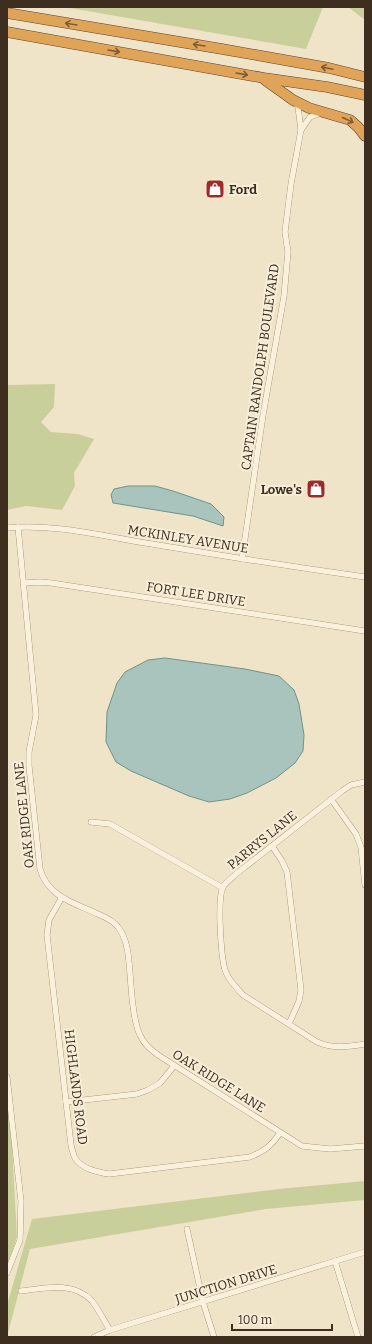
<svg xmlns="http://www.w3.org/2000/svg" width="372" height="1344" font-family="Bitter,serif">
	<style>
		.green { fill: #c9cf9b }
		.water { fill: #a9c4bc; stroke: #6f938a }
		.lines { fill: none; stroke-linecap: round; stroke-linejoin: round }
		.street-casing { stroke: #8d765c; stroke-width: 6 }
		.highway-casing { stroke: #5b4430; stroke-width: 11 }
		.street { stroke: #faf1dc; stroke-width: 5.5 }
		.highway { stroke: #e0a458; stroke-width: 10 }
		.oneway { stroke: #7e5d36 }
		.labels { text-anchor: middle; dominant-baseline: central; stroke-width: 4; stroke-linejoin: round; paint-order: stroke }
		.poi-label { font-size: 13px; font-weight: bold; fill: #3d2e20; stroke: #f7eed8; text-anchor: start }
		.street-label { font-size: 13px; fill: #3d2e20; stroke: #f7eed8 }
	</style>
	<rect width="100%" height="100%" fill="#f0e4c8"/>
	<g class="green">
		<path d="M 64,7 L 323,7 L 306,49 Z"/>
		<path d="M 348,7 L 365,7 L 365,20 Z"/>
		<path d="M 55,384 L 54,407 L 41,422 L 51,432 L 78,434 L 94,439 L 74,473 L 75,486 L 62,510 L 26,506 L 7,510 L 7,385 Z"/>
		<path d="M 7,1090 L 9,1091 L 17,1237 L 7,1266 Z"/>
		<path d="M 365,1181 L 365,1200 L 266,1209 L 30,1249 L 7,1337 L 7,1305 L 32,1219 L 279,1189 Z"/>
	</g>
	<g class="water">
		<path d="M 128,486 L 155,486 L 173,491 L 211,504 L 224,517 L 223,526 L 193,516 L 113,503 L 111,495 L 114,489 Z"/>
		<path d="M 165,658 L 245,669 L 279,676 L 294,690 L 299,704 L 304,735 L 303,751 L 295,763 L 276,778 L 247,793 L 230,799 L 209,802 L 189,796 L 131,771 L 116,762 L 106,742 L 107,712 L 117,683 L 125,672 L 148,660 Z"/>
	</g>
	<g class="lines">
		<g class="street-casing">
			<g id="street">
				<path d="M 301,130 L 310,117 L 321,113"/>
				<path d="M 18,527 L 36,715 L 29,752 L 29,766 L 40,869 C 48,897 74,903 98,914 C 105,917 114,921 118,927 C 126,937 128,949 129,962 C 131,981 132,1019 140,1035 C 144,1044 150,1049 158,1055 L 302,1146 L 330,1149 L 365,1146"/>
				<path d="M 7,528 C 53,523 106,537 152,544 C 223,556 294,567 365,577"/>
				<path d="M 242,559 L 263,415 L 284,296 L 288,252 L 285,232 L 291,184 L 301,130 L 298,107 L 296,103"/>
				<path d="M 24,583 L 40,582 L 51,583 L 365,631"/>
				<path d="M 365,782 L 351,785 L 342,791 L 236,874 C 232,878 226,882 223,887 C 217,899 221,956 225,970 C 228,980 236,987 243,995 L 317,1042 C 334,1049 347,1047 365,1044"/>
				<path d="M 331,799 L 356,834 L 361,847 L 365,885"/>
				<path d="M 91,822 L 110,824 L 223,888"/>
				<path d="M 272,846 L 282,861 L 287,872 L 301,990 L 299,1001 L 289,1024"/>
				<path d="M 62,897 L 49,920 L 47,935 L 71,1145 C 72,1149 73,1154 75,1158 C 82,1169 97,1172 109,1174 L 250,1157 C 265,1151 271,1146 280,1133"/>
				<path d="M 7,1077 L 21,1201 L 20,1240 L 7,1273"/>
				<path d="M 66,1102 L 137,1094 L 148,1090 L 160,1083 L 174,1066"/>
				<path d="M 187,1229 L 203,1302 L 214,1337"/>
				<path d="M 335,1261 L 358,1337"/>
				<path d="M 21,1291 C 45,1288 74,1281 92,1301 C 99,1310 104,1321 110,1330"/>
				<path d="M 94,1337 L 110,1330 L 365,1252"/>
			</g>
		</g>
		<g class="highway-casing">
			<g id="highway">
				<path d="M 7,13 L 222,49 L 329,68 L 365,77"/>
				<path d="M 7,32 L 264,78 L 327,87 L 365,95"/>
				<path d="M 265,80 L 293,100 L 309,108 L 350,120 L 358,127 L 365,136"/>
			</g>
		</g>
		<use href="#street" class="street"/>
		<use href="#highway" class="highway"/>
	</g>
	<defs><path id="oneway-shaft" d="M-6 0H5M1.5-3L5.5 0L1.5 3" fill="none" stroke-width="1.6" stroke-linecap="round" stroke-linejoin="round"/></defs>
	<g class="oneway">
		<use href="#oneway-shaft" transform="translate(71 24) rotate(-171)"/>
		<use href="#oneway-shaft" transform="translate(199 45) rotate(-171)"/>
		<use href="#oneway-shaft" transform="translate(114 51) rotate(10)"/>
		<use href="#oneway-shaft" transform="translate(327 68) rotate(-168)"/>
		<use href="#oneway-shaft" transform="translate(242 74) rotate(10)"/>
		<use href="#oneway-shaft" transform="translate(348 120) rotate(25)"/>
	</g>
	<defs>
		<g id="shop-square" transform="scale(1)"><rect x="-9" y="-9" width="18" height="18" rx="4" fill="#9e2a2b" stroke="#f7eed8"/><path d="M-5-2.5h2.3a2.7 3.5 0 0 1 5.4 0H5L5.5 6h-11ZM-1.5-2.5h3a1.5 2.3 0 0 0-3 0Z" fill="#fff"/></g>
	</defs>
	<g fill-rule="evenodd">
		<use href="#shop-square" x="215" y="189"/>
		<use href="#shop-square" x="316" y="489"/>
	</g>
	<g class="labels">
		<g class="poi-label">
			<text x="229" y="189">Ford</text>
			<text x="302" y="489" text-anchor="end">Lowe's</text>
		</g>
		<g class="street-label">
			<text transform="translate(260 367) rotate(-82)">CAPTAIN RANDOLPH BOULEVARD</text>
			<text transform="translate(188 539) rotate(9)">MCKINLEY AVENUE</text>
			<text transform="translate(196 594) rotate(9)">FORT LEE DRIVE</text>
			<text transform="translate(24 815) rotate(-96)">OAK RIDGE LANE</text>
			<text transform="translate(262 840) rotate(-39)">PARRYS LANE</text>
			<text transform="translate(219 1081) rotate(32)">OAK RIDGE LANE</text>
			<text transform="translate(76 1087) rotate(83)">HIGHLANDS ROAD</text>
			<text transform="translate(226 1284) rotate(-17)">JUNCTION DRIVE</text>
		</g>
	</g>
	<rect width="372" height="1344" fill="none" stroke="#3d2e20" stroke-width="16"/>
	<path d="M232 1324v6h100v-6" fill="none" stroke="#3d2e20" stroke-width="2"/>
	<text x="238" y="1324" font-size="12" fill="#3d2e20" stroke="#f7eed8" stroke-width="3" paint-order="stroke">100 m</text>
</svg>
